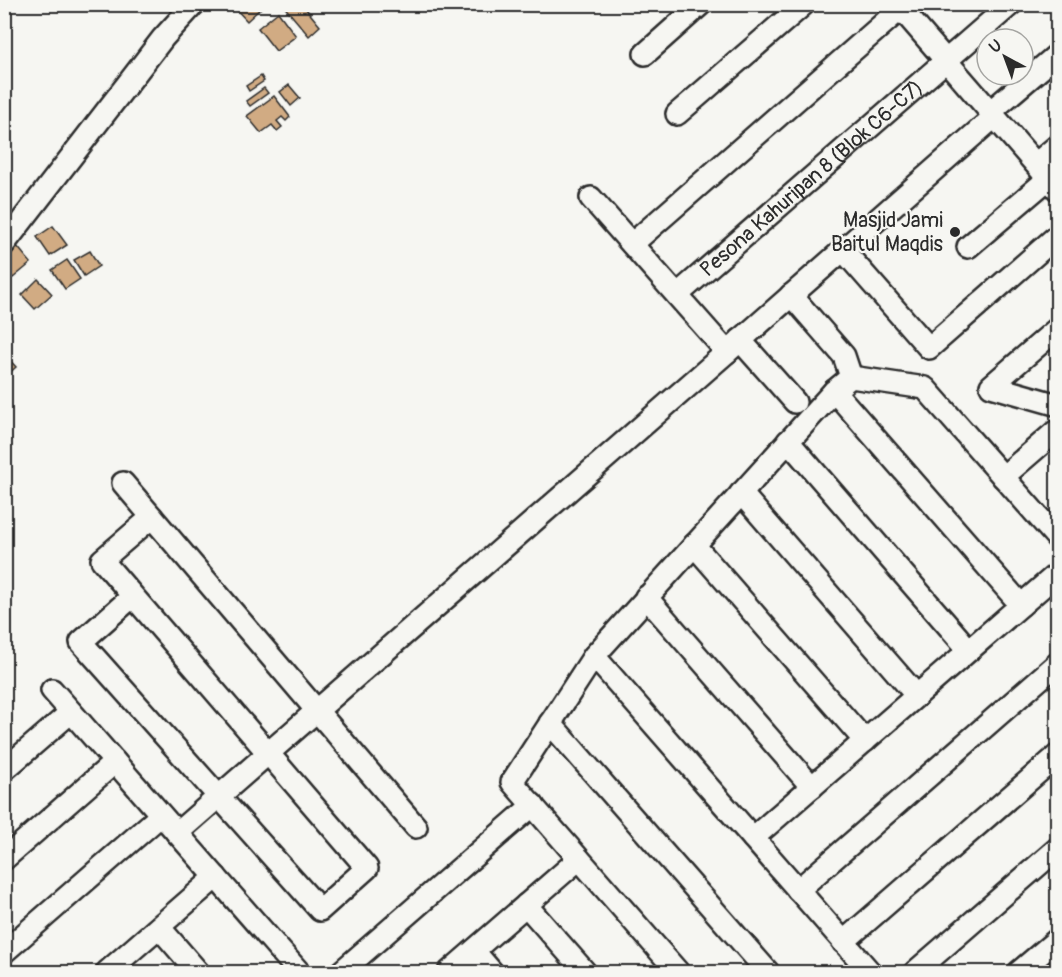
<svg xmlns="http://www.w3.org/2000/svg" width="1062" height="977" font-family="Pangolin,sans-serif">
	<style>
		.building { fill: #d1ab83; stroke: #2b2b2b; stroke-width: 1.5 }
		.lines { fill: none; stroke-linecap: round; stroke-linejoin: round }
		.minor-casing { stroke: #2b2b2b; stroke-width: 26 }
		.minor { stroke: #f6f6f2; stroke-width: 21 }
		.poi-dot { fill: #2b2b2b; stroke: #f6f6f2; stroke-width: 2 }
		.labels { text-anchor: middle; dominant-baseline: central; stroke-width: 4.5; stroke-linejoin: round; paint-order: stroke }
		.street-label { font-size: 21px; fill: #2b2b2b; stroke: #f6f6f2 }
		.poi-label { font-size: 21px; fill: #2b2b2b; stroke: #f6f6f2; text-anchor: end }
	</style>
	<rect width="100%" height="100%" fill="#f6f6f2"/>
	<filter id="ink" filterUnits="userSpaceOnUse"><feTurbulence type="fractalNoise" baseFrequency=".0167" numOctaves="2"/><feDisplacementMap in="SourceGraphic" scale="12" xChannelSelector="R" yChannelSelector="G"/><feConvolveMatrix kernelMatrix="1 2 1 2 8 2 1 2 1" color-interpolation-filters="sRGB"/></filter>
	<g filter="url(#ink)">
		<g class="building">
			<path d="M 231,4 L 258,4 L 261,8 L 247,21 Z"/>
			<path d="M 282,4 L 302,4 L 320,26 L 309,36 Z"/>
			<path d="M 278,12 L 296,36 L 276,51 L 258,28 Z"/>
			<path d="M 261,76 L 264,81 L 249,91 L 246,86 Z"/>
			<path d="M 289,85 L 300,98 L 291,106 L 280,92 Z"/>
			<path d="M 264,88 L 268,93 L 250,106 L 246,101 Z"/>
			<path d="M 274,96 L 290,117 L 286,121 L 282,117 L 277,121 L 282,127 L 277,131 L 272,125 L 261,133 L 247,116 Z"/>
			<path d="M 53,226 L 67,245 L 50,256 L 37,237 Z"/>
			<path d="M 16,245 L 31,263 L 13,278 L 4,268 L 4,255 Z"/>
			<path d="M 90,251 L 99,266 L 84,276 L 74,260 Z"/>
			<path d="M 67,260 L 80,279 L 65,289 L 52,270 Z"/>
			<path d="M 38,279 L 52,294 L 35,309 L 22,295 Z"/>
			<path d="M 6,356 L 16,367 L 4,378 L 4,357 Z"/>
		</g>
		<g class="lines">
			<g class="minor-casing">
				<g id="minor">
					<path d="M 897,4 L 1058,190"/>
					<path d="M 645,54 L 701,4"/>
					<path d="M 990,112 L 1058,54"/>
					<path d="M 677,114 L 804,4"/>
					<path d="M 1036,164 L 1058,145"/>
					<path d="M 591,198 L 727,352 L 994,117"/>
					<path d="M 4,244 L 163,38 L 194,4"/>
					<path d="M 632,244 L 906,4"/>
					<path d="M 968,247 L 1048,179"/>
					<path d="M 843,250 L 929,348 L 1058,235"/>
					<path id="s1" d="M 677,295 L 1011,4"/>
					<path d="M 791,295 L 844,356 L 851,377"/>
					<path d="M 1058,328 L 991,386 L 1058,405"/>
					<path d="M 740,340 L 795,402"/>
					<path d="M 834,391 L 1021,605"/>
					<path d="M 788,441 L 969,650"/>
					<path d="M 1003,477 L 1055,432 L 1058,436"/>
					<path d="M 123,483 L 416,827"/>
					<path d="M 741,493 L 917,696"/>
					<path d="M 694,545 L 865,741"/>
					<path d="M 133,596 L 81,642 L 320,910 L 367,868 L 102,560 L 152,517"/>
					<path d="M 646,597 L 812,787"/>
					<path d="M 594,656 L 870,972"/>
					<path d="M 52,690 L 299,972"/>
					<path d="M 550,723 L 768,972"/>
					<path d="M 4,770 L 71,712"/>
					<path d="M 177,833 L 727,352"/>
					<path d="M 753,838 L 1058,573"/>
					<path d="M 4,859 L 115,762"/>
					<path d="M 798,890 L 1058,663"/>
					<path d="M 526,905 L 585,972"/>
					<path d="M 159,927 L 198,972"/>
					<path d="M 843,942 L 1058,755"/>
					<path d="M 474,951 L 492,972"/>
					<path d="M 4,952 L 161,815"/>
					<path d="M 107,972 L 216,877"/>
					<path d="M 341,972 L 533,805"/>
					<path d="M 449,972 L 579,859"/>
					<path d="M 678,972 L 512,782 L 594,656 L 834,391 L 851,377 L 925,388 L 1058,539"/>
					<path d="M 915,972 L 1058,848"/>
					<path d="M 1019,972 L 1058,939"/>
				</g>
			</g>
			<use href="#minor" class="minor"/>
		</g>
	</g>
	<circle class="poi-dot" cx="955" cy="232" r="6"/>
	<g class="labels">
		<g class="street-label">
			<text stroke="none"><textPath href="#s1" startOffset="178">Pesona Kahuripan 8 (Blok C6-C7)</textPath></text>
		</g>
		<g class="poi-label">
			<text x="943" y="220">Masjid Jami<tspan x="943" dy="24">Baitul Maqdis</tspan></text>
		</g>
	</g>
	<rect width="1062" height="977" fill="none" stroke="#f6f6f2" stroke-width="24"/>
	<rect x="12" y="12" width="1038" height="953" fill="none" stroke="#2b2b2b" stroke-width="2" filter="url(#ink)"/>
	<g transform="translate(1005 57) rotate(319)"><circle r="28" fill="#f6f6f2" stroke="#a5a5a2" stroke-width="1.5"/>
	<path d="M0-4.5L10 22L0 15L-10 22Z" fill="#2b2b2b"/>
	<text y="-9" font-size="16" font-weight="bold" text-anchor="middle" fill="#2b2b2b">U</text>
	</g>
</svg>
